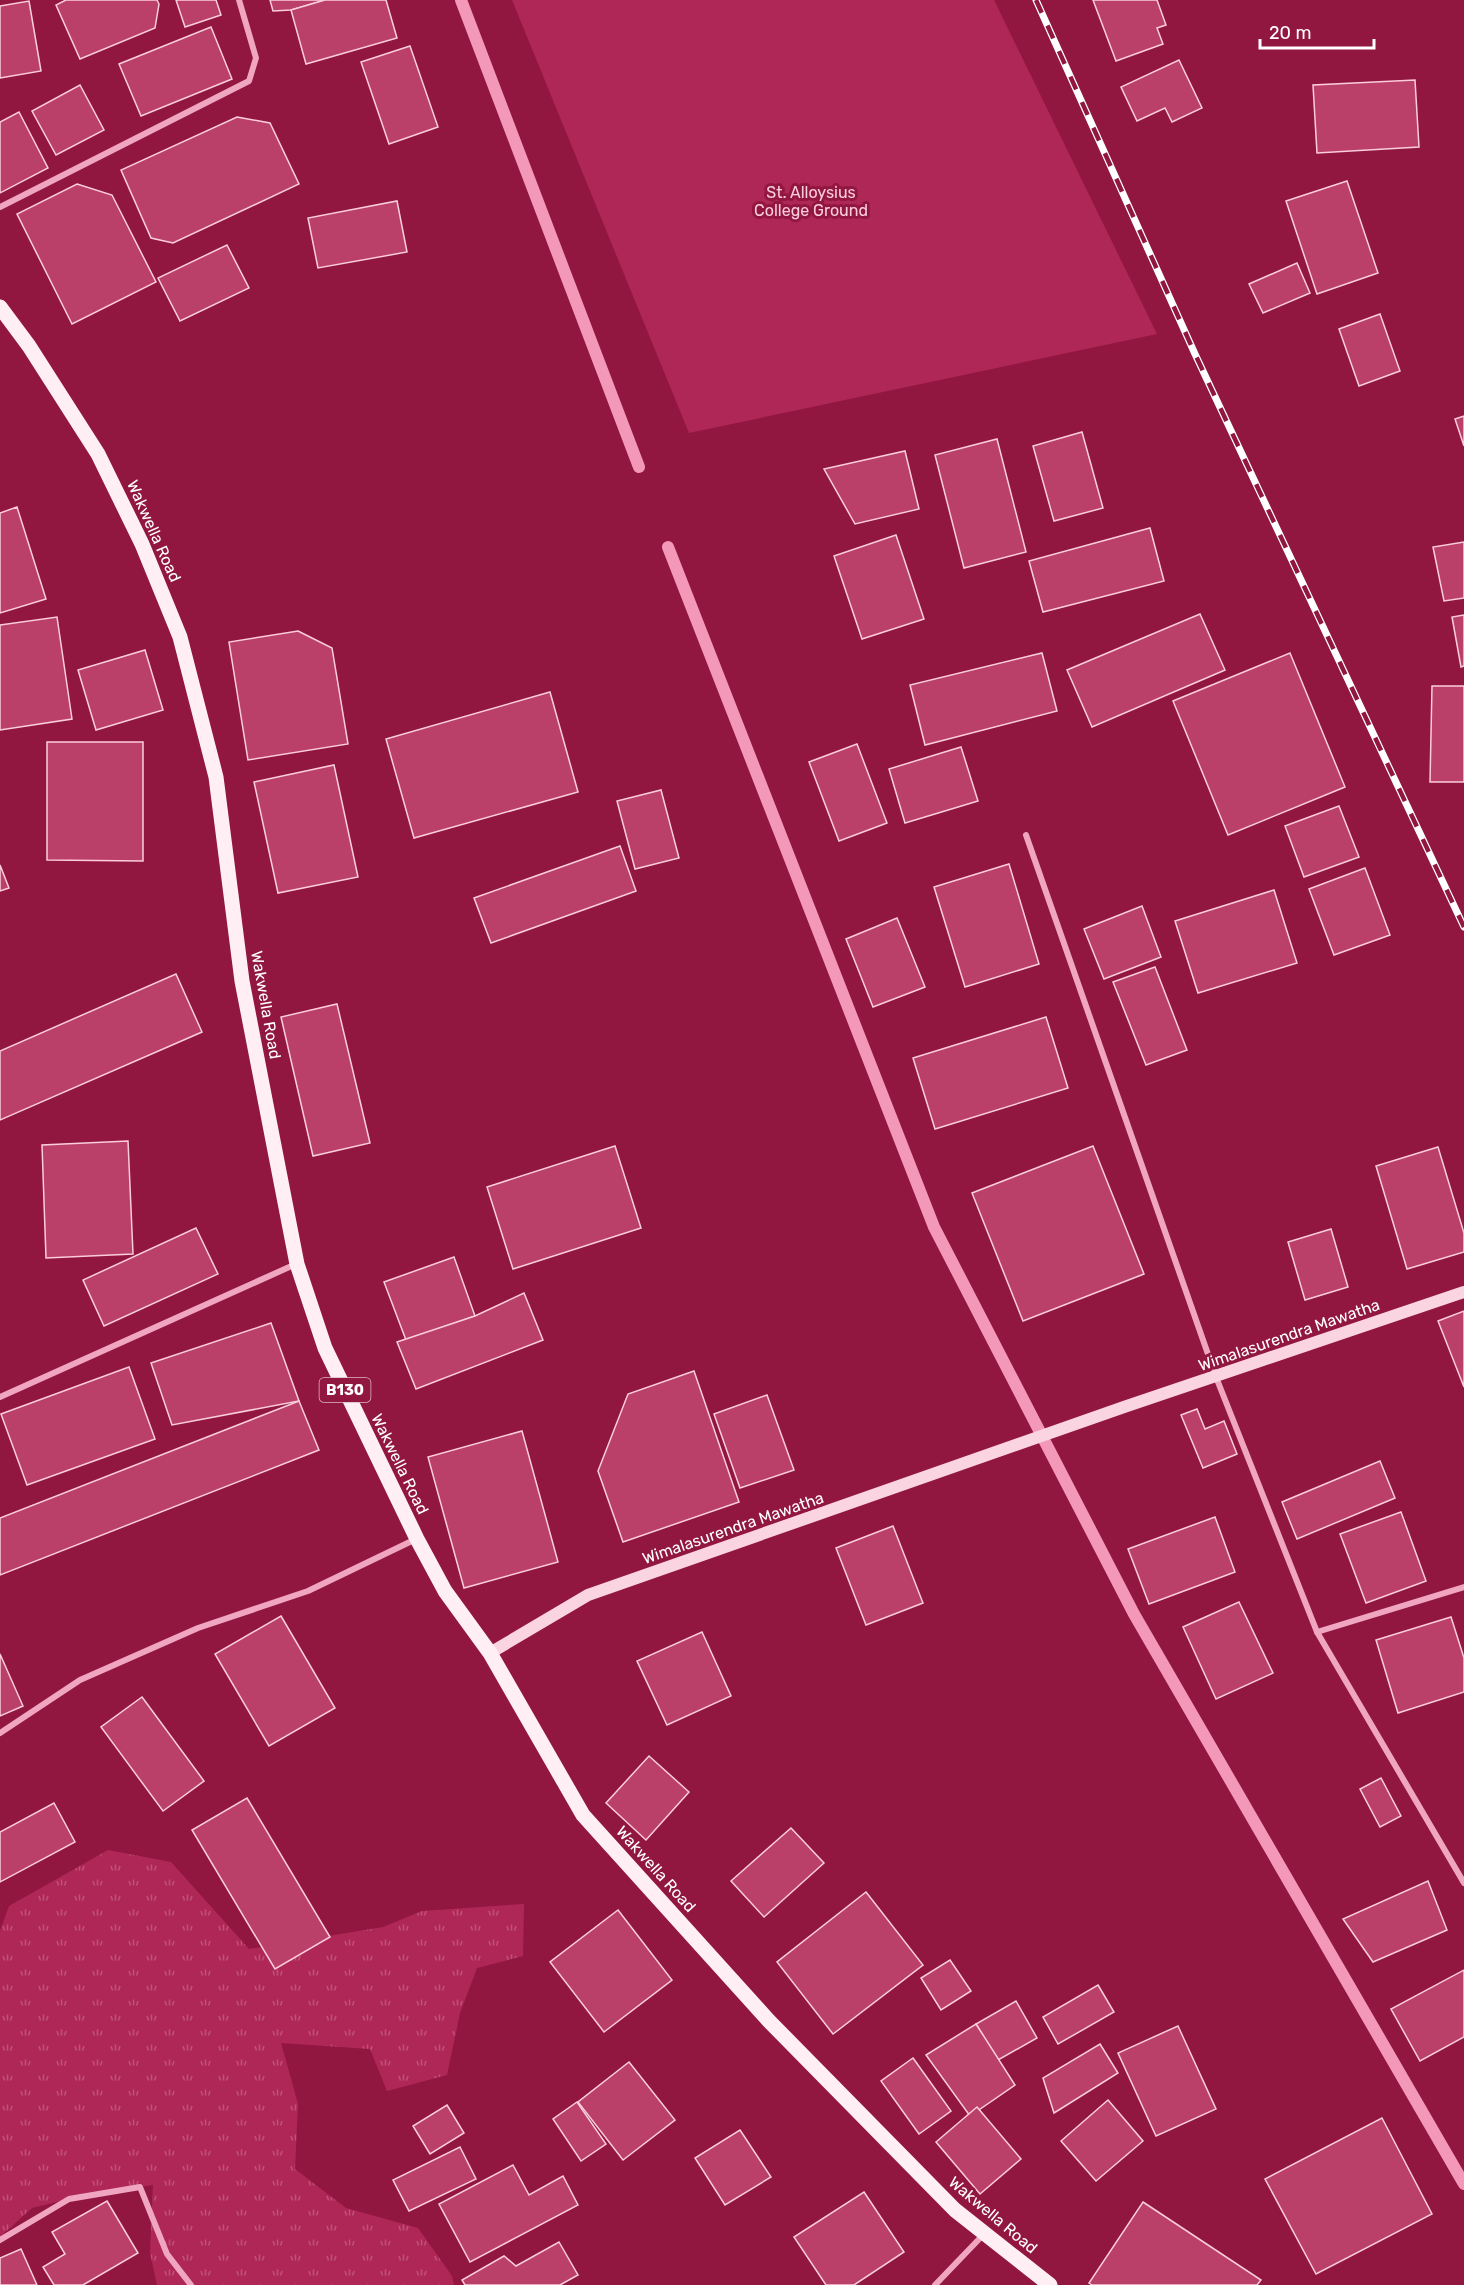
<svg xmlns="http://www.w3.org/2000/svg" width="1464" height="2285" font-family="Rubik,sans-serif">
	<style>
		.grass { fill: url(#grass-tufts) }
		.park { fill: #af2757 }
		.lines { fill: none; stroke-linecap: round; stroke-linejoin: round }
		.stream { stroke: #f398b9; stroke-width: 12 }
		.building { fill: #ba406a; stroke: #fbcddd; stroke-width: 1.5 }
		.street { stroke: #f0a6c0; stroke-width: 6 }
		.secondary { stroke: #fbd4e1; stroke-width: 12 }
		.primary { stroke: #ffeff4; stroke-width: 15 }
		.rail-casing { stroke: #fff; stroke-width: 7 }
		.rail { stroke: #921740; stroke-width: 4.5; stroke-dasharray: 14; stroke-linecap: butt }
		.labels { text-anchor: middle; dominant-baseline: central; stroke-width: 6; stroke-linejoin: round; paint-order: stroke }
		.shield { fill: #921740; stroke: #deb9c6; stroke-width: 1.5 }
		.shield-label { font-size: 15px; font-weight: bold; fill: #fff }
		.park-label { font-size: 16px; fill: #fbcddd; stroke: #921740 }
		.street-label { font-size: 16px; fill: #fff; stroke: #921740 }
	</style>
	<defs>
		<pattern id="grass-tufts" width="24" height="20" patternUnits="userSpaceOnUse" patternTransform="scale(1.5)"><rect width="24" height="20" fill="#af2757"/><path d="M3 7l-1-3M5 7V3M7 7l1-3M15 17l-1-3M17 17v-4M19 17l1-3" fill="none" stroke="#bf5279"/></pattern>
	</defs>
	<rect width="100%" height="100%" fill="#921740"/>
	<path class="grass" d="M 108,1850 L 171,1862 L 249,1949 L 383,1927 L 422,1911 L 524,1904 L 523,1956 L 477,1968 L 460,2013 L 447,2075 L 387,2091 L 370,2049 L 281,2043 L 298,2104 L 295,2169 L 346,2208 L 418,2228 L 452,2276 L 454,2285 L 157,2285 L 150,2253 L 153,2185 L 98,2192 L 32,2208 L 0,2237 L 0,1931 L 9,1906 Z"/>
	<path class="park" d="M 512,0 L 994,0 L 1157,334 L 689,433 Z"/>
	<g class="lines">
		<g class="stream">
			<path d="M 461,0 L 639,467"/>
			<path d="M 668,547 L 934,1227 L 1134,1614 L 1464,2184"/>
		</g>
	</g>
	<g class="building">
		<path d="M 66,0 L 157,0 L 159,4 L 155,28 L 80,59 L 56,5 Z"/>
		<path d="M 176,0 L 216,0 L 221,15 L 185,27 Z"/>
		<path d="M 270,0 L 325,0 L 291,10 L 273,11 Z"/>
		<path d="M 325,0 L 386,0 L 397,38 L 306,64 L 291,10 Z"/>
		<path d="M 1093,0 L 1157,0 L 1166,25 L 1157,28 L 1163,44 L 1116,61 Z"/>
		<path d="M 29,1 L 41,71 L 0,78 L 0,6 Z"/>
		<path d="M 211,27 L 232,79 L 141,116 L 119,64 Z"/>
		<path d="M 410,46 L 438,127 L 389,144 L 361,62 Z"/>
		<path d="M 1179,60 L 1202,108 L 1172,122 L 1165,108 L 1137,121 L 1121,87 Z"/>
		<path d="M 1415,80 L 1419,147 L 1317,153 L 1313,85 Z"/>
		<path d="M 80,85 L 104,130 L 56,155 L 32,111 Z"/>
		<path d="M 19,112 L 48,168 L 0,193 L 0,122 Z"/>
		<path d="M 237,117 L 270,123 L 299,184 L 173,243 L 151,238 L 121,170 Z"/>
		<path d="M 1347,181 L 1378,273 L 1317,294 L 1286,201 Z"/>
		<path d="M 77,184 L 112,195 L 156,282 L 72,324 L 17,214 Z"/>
		<path d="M 397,201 L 407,252 L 318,268 L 308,218 Z"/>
		<path d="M 227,245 L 249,288 L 180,321 L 158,278 Z"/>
		<path d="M 1297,263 L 1310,293 L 1263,313 L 1249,284 Z"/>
		<path d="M 1380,314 L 1400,371 L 1359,386 L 1339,329 Z"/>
		<path d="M 1464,416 L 1464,446 L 1455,419 Z"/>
		<path d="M 1082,432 L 1103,508 L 1054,521 L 1033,446 Z"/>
		<path d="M 997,439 L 1026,552 L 964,568 L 935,455 Z"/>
		<path d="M 905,451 L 919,509 L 855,524 L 824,469 Z"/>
		<path d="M 17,507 L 46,599 L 0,613 L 0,513 Z"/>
		<path d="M 1150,528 L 1164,581 L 1043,612 L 1029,561 Z"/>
		<path d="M 896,535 L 924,619 L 862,639 L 834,556 Z"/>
		<path d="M 1464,542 L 1464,598 L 1444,601 L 1433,547 Z"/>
		<path d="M 1200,614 L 1225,670 L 1092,727 L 1067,670 Z"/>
		<path d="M 1464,615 L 1464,666 L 1461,667 L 1452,617 Z"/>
		<path d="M 57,617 L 72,719 L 0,730 L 0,625 Z"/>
		<path d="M 298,631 L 332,648 L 348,744 L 248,760 L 229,642 Z"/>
		<path d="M 145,650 L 163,710 L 96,730 L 78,670 Z"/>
		<path d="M 1042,653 L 1057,711 L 925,745 L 910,685 Z"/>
		<path d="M 1290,653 L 1345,787 L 1228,835 L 1173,701 Z"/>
		<path d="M 1432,686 L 1464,686 L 1464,782 L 1430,782 Z"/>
		<path d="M 550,692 L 578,792 L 414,838 L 386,739 Z"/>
		<path d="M 47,742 L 143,742 L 143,861 L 47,860 Z"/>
		<path d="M 857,744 L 887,823 L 839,841 L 809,762 Z"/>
		<path d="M 961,747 L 978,801 L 905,823 L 889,769 Z"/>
		<path d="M 334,765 L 358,877 L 278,893 L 254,782 Z"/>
		<path d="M 661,790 L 679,858 L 635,869 L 617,801 Z"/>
		<path d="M 1339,806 L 1359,857 L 1304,877 L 1285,826 Z"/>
		<path d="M 620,846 L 636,891 L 491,943 L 474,898 Z"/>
		<path d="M 1009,864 L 1039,964 L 965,987 L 934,887 Z"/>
		<path d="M 0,865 L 9,888 L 0,891 Z"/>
		<path d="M 1365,868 L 1390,935 L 1334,955 L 1309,889 Z"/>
		<path d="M 1274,890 L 1297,963 L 1198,993 L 1175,921 Z"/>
		<path d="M 1142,906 L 1161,957 L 1104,979 L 1084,929 Z"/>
		<path d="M 897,918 L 925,987 L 873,1007 L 846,939 Z"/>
		<path d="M 1155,967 L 1187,1050 L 1146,1065 L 1113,982 Z"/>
		<path d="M 176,974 L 202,1032 L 0,1120 L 0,1051 Z"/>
		<path d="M 337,1004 L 370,1143 L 313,1156 L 281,1017 Z"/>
		<path d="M 1046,1017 L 1068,1088 L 935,1129 L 913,1058 Z"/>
		<path d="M 128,1141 L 133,1254 L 46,1258 L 42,1145 Z"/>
		<path d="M 615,1146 L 641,1228 L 513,1269 L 487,1187 Z"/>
		<path d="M 1093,1146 L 1144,1274 L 1023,1321 L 972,1193 Z"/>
		<path d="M 1438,1147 L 1464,1233 L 1464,1252 L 1407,1269 L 1376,1166 Z"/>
		<path d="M 196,1228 L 218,1274 L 104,1326 L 83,1280 Z"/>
		<path d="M 1331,1229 L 1348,1287 L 1305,1300 L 1288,1242 Z"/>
		<path d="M 454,1257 L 475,1316 L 406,1340 L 384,1282 Z"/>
		<path d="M 524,1293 L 543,1340 L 416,1389 L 397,1342 L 475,1316 Z"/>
		<path d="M 1464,1311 L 1464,1387 L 1438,1321 Z"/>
		<path d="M 271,1323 L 299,1401 L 172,1425 L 151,1363 Z"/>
		<path d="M 129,1367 L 155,1439 L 27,1485 L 1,1414 Z"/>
		<path d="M 694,1371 L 739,1502 L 623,1542 L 598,1471 L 628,1394 Z"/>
		<path d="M 767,1395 L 794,1470 L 740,1488 L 714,1414 Z"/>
		<path d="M 299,1401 L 319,1450 L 0,1575 L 0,1518 Z"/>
		<path d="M 1197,1409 L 1205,1429 L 1224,1421 L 1237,1454 L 1203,1468 L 1181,1415 Z"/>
		<path d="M 522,1431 L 558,1562 L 464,1588 L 428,1457 Z"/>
		<path d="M 1380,1461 L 1395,1498 L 1297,1539 L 1282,1502 Z"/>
		<path d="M 1401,1512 L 1426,1581 L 1366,1603 L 1340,1534 Z"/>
		<path d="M 1215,1517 L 1235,1572 L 1149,1604 L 1128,1549 Z"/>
		<path d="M 893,1526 L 923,1603 L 866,1625 L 836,1548 Z"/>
		<path d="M 1239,1602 L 1273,1673 L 1216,1699 L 1183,1627 Z"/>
		<path d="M 281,1616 L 335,1708 L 269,1746 L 215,1654 Z"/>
		<path d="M 1451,1617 L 1464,1658 L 1464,1692 L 1398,1713 L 1376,1640 Z"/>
		<path d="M 702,1632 L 731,1696 L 667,1725 L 637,1661 Z"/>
		<path d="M 0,1654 L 23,1706 L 0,1716 Z"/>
		<path d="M 142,1697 L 204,1781 L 163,1811 L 101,1727 Z"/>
		<path d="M 649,1756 L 689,1792 L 646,1840 L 606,1803 Z"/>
		<path d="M 1381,1778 L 1401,1816 L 1380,1827 L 1360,1789 Z"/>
		<path d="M 247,1798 L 330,1937 L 275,1969 L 192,1830 Z"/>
		<path d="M 54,1803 L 75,1842 L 0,1882 L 0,1832 Z"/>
		<path d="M 791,1828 L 824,1863 L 764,1917 L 731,1881 Z"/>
		<path d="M 1428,1881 L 1447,1930 L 1373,1962 L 1343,1919 Z"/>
		<path d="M 866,1892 L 923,1965 L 833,2034 L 777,1962 Z"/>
		<path d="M 618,1910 L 672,1980 L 604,2032 L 550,1962 Z"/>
		<path d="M 950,1960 L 971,1991 L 941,2010 L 921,1978 Z"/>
		<path d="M 1464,1970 L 1464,2037 L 1420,2061 L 1391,2009 Z"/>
		<path d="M 1098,1985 L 1114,2012 L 1058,2044 L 1043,2017 Z"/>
		<path d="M 1016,2001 L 1037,2038 L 998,2060 L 976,2024 Z"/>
		<path d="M 976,2024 L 1015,2085 L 970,2116 L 926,2055 Z"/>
		<path d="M 1178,2026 L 1216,2109 L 1156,2136 L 1118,2053 Z"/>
		<path d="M 1100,2044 L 1118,2073 L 1054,2113 L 1043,2078 Z"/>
		<path d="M 913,2058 L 951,2111 L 919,2134 L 881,2081 Z"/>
		<path d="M 629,2062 L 675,2120 L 623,2160 L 578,2102 Z"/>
		<path d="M 1108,2100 L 1143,2141 L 1096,2181 L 1061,2141 Z"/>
		<path d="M 577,2102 L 606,2144 L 581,2161 L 553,2119 Z"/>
		<path d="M 447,2105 L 464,2133 L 430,2154 L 413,2126 Z"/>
		<path d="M 977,2107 L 1021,2159 L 980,2194 L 936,2142 Z"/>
		<path d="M 1382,2118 L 1432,2214 L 1316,2274 L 1265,2179 Z"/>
		<path d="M 740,2130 L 771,2177 L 725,2205 L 695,2158 Z"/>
		<path d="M 460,2147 L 476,2179 L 409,2211 L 393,2180 Z"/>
		<path d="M 513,2165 L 529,2195 L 563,2176 L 578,2205 L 470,2262 L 439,2204 Z"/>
		<path d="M 864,2192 L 904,2252 L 854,2285 L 826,2285 L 794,2237 Z"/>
		<path d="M 107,2201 L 138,2253 L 83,2285 L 54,2285 L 43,2267 L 65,2254 L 52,2232 Z"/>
		<path d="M 1143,2202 L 1261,2280 L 1257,2285 L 1092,2285 L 1089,2283 Z"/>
		<path d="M 559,2242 L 578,2275 L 560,2285 L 465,2285 L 462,2280 L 504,2256 L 516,2266 Z"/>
		<path d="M 21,2249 L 37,2285 L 0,2285 L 0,2258 Z"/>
	</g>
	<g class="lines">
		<g class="street">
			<path d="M 0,207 L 249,81 L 256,58 L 239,0"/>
			<path d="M 1026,835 L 1216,1377 L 1317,1632 L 1464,1883"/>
			<path d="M 0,1397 L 296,1264"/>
			<path d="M 1317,1632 L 1464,1587"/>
			<path d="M 0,1733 L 80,1680 L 198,1628 L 308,1591 L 416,1539"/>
			<path d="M 0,2240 L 69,2199 L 140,2187 L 167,2254 L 191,2285"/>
			<path d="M 935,2285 L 983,2235"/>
		</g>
		<path class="secondary" d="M 490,1653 L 588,1595 L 1124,1407 L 1464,1292"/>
		<path class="primary" d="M 0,307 L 29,346 L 98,454 L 142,544 L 180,637 L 216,777 L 242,981 L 297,1264 L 325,1348 L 417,1539 L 445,1591 L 490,1653 L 583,1815 L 769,2021 L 955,2210 L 1050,2285"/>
		<g class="rail-casing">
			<path id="rail" d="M 1036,0 L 1195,354 L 1464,927"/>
		</g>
		<use href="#rail" class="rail"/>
	</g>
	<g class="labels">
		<rect class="shield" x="319.5" y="1378" width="51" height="24" rx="4.5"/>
		<g class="shield-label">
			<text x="345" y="1390">B130</text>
		</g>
		<g class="park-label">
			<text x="811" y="192">St. Alloysius<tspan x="811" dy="18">College Ground</tspan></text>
		</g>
		<g class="street-label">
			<text transform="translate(154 531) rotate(66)">Wakwella Road</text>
			<text transform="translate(266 1005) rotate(80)">Wakwella Road</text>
			<text transform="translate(1289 1335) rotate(-19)">Wimalasurendra Mawatha</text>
			<text transform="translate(400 1464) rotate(64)">Wakwella Road</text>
			<text transform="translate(733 1528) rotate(-19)">Wimalasurendra Mawatha</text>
			<text transform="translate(656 1869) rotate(48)">Wakwella Road</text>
			<text transform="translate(993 2215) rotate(40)">Wakwella Road</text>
		</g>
	</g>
	<path d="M1260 39v9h114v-9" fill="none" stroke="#ffffff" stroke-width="3"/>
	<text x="1269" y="39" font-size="18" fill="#ffffff" stroke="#921740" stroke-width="4.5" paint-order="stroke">20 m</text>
</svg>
